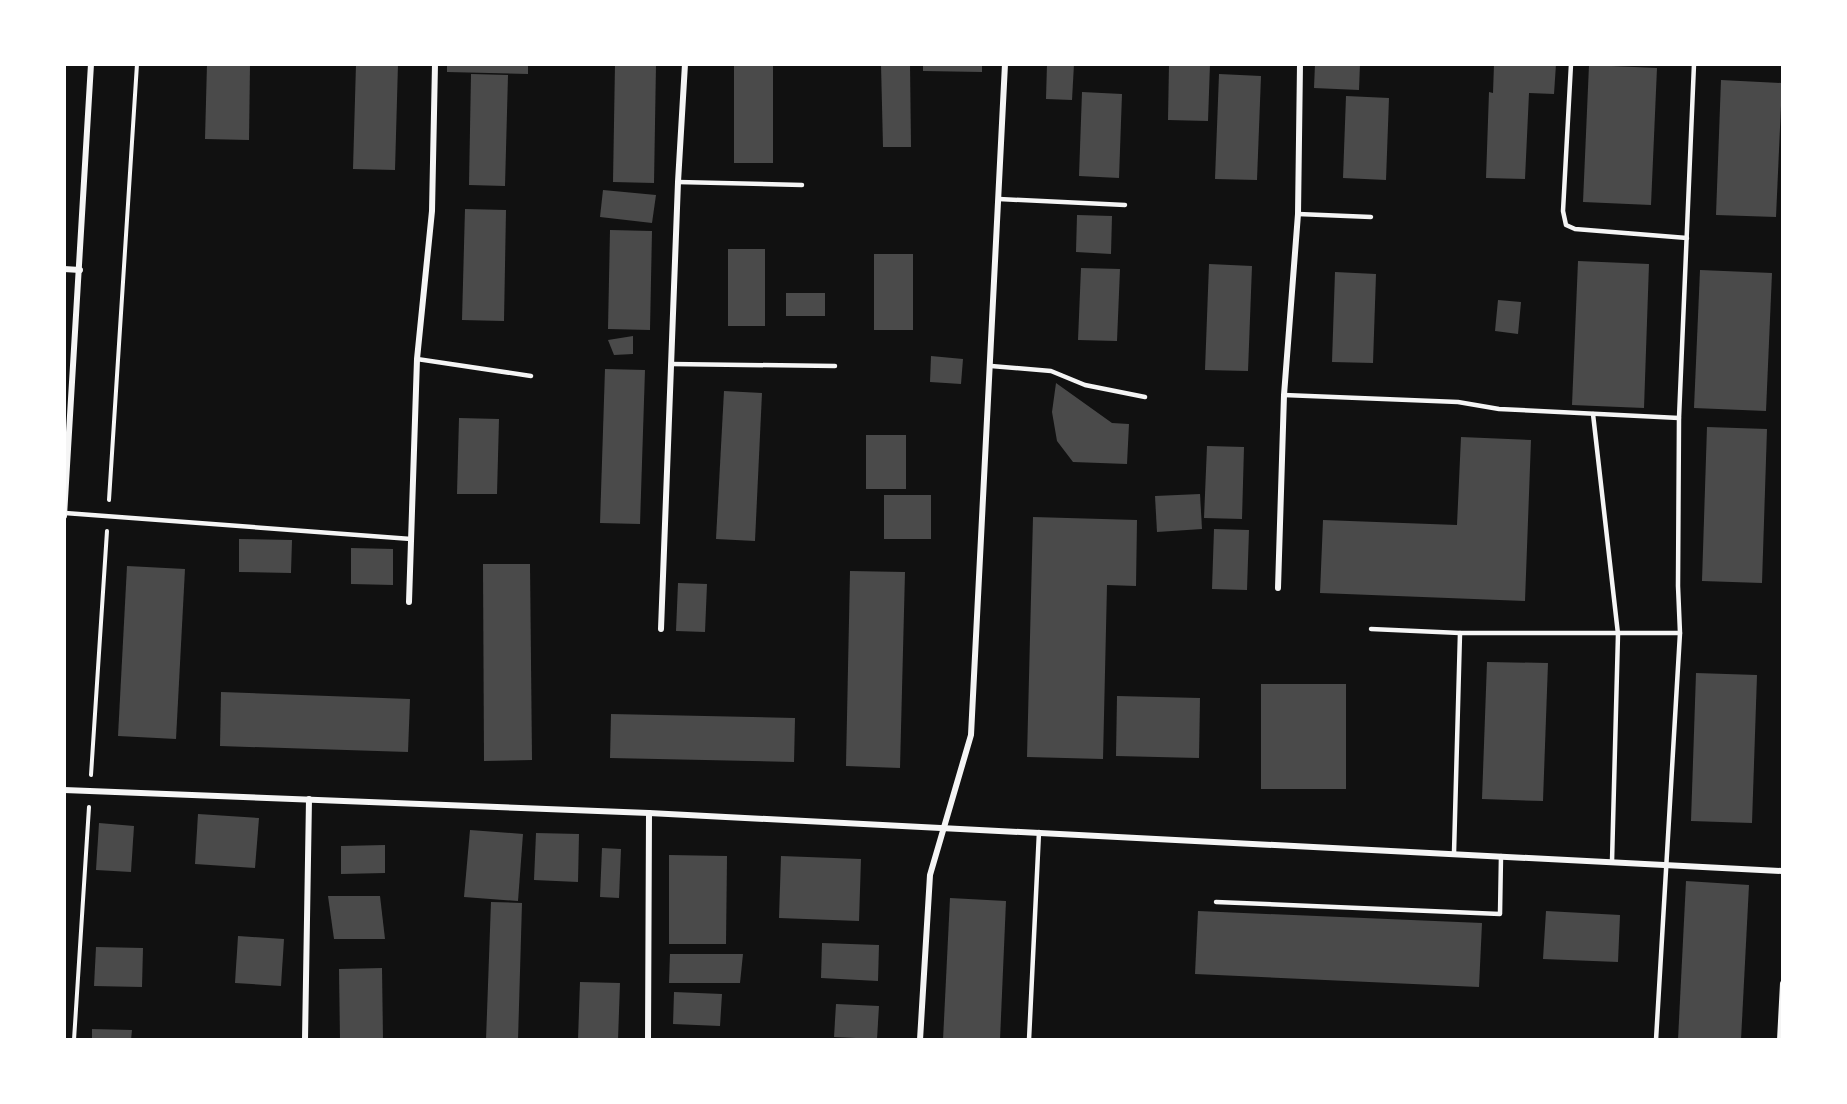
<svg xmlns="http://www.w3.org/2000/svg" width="1847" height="1104" font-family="Mulish,sans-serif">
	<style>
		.building { fill: #4a4a4a }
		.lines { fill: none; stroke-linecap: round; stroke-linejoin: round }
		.path { stroke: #f5f5f5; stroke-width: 4 }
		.service { stroke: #f5f5f5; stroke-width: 4.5 }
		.minor { stroke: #f5f5f5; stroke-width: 6 }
	</style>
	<rect width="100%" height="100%" fill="#111"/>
	<g class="building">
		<path d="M 207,64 L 250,64 L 249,140 L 205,139 Z"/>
		<path d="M 356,64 L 398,64 L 395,170 L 353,169 Z"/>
		<path d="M 447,64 L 528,64 L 528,74 L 447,72 Z"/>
		<path d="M 615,64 L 656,64 L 654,183 L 613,182 Z"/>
		<rect x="734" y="64" width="39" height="99"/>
		<path d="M 881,64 L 910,64 L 911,147 L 883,147 Z"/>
		<path d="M 923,64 L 982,64 L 982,72 L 923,71 Z"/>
		<path d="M 1047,64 L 1074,64 L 1072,100 L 1046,99 Z"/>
		<path d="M 1169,64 L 1210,64 L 1208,121 L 1168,120 Z"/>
		<path d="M 1315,64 L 1360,64 L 1359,90 L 1314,88 Z"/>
		<path d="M 1494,64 L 1556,64 L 1554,94 L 1529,93 L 1525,179 L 1486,178 L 1489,92 L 1493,93 Z"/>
		<path d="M 1589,65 L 1657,68 L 1651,205 L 1583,202 Z"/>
		<path d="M 471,74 L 508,75 L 505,186 L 469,185 Z"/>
		<path d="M 1219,74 L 1261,76 L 1257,180 L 1215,179 Z"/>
		<path d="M 1721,80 L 1782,83 L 1776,217 L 1716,215 Z"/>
		<path d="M 1082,92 L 1122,94 L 1119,178 L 1079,176 Z"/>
		<path d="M 1346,96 L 1389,98 L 1386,180 L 1343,178 Z"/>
		<path d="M 603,190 L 656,195 L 652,223 L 600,217 Z"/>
		<path d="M 465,209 L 506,210 L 504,321 L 462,320 Z"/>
		<path d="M 1077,215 L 1112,216 L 1111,254 L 1076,252 Z"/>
		<path d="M 610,230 L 652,231 L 650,330 L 608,329 Z"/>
		<rect x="728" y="249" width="37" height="77"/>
		<rect x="874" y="254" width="39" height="76"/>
		<path d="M 1578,261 L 1649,264 L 1644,408 L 1572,405 Z"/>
		<path d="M 1209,264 L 1252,266 L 1248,371 L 1205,370 Z"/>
		<path d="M 1081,268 L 1120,269 L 1117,341 L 1078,340 Z"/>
		<path d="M 1700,270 L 1772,273 L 1766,411 L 1694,408 Z"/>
		<path d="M 1335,272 L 1376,274 L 1373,363 L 1332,362 Z"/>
		<rect x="786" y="293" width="39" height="23"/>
		<path d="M 1498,300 L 1521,302 L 1518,334 L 1495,331 Z"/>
		<path d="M 633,336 L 633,354 L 614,355 L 608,340 Z"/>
		<path d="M 931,356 L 963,359 L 961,384 L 930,382 Z"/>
		<path d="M 605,369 L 645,370 L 640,524 L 600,523 Z"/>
		<path d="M 1056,383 L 1112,423 L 1129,424 L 1127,464 L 1073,462 L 1057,441 L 1052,412 Z"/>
		<path d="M 724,391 L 762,393 L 755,541 L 716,539 Z"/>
		<path d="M 459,418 L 499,419 L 497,494 L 457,494 Z"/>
		<path d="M 1707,427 L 1767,429 L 1762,583 L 1702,581 Z"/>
		<rect x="866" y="435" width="40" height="54"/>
		<path d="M 1461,437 L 1531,440 L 1525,601 L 1320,593 L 1323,520 L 1457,525 Z"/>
		<path d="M 1207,446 L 1244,447 L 1242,519 L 1204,518 Z"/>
		<path d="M 1200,494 L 1202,529 L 1157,532 L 1155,496 Z"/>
		<rect x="884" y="495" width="47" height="44"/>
		<path d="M 1033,517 L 1137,520 L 1136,586 L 1107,585 L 1103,759 L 1027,757 Z"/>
		<path d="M 1214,529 L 1249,530 L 1247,590 L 1212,589 Z"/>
		<path d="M 239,539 L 292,540 L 291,573 L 239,572 Z"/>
		<path d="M 351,548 L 393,549 L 393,585 L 351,584 Z"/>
		<path d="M 483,564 L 530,564 L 532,760 L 484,761 Z"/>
		<path d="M 127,566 L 185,569 L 176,739 L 118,736 Z"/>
		<path d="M 850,571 L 905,572 L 900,768 L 846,766 Z"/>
		<path d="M 678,583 L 707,584 L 705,632 L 676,631 Z"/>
		<path d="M 1487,662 L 1548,663 L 1543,801 L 1482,799 Z"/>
		<path d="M 1696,673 L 1757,675 L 1752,823 L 1691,821 Z"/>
		<rect x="1261" y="684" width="85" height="105"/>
		<path d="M 221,692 L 410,699 L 408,752 L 220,746 Z"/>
		<path d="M 1117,696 L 1200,698 L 1199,758 L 1116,756 Z"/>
		<path d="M 611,714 L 795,718 L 794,762 L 610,758 Z"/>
		<path d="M 198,814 L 259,818 L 255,868 L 195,864 Z"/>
		<path d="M 99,823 L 134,826 L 131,872 L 96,870 Z"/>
		<path d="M 470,830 L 523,834 L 518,901 L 464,897 Z"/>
		<path d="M 536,833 L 579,834 L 578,882 L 534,880 Z"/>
		<path d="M 385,845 L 385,873 L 341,874 L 341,846 Z"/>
		<path d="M 602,848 L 621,849 L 619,898 L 600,897 Z"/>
		<path d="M 669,855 L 727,856 L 726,944 L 669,944 Z"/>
		<path d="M 781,856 L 861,859 L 859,921 L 779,918 Z"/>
		<path d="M 1686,881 L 1749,885 L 1741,1040 L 1678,1040 Z"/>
		<path d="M 328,896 L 380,896 L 385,939 L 334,939 Z"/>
		<path d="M 950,898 L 1006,901 L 1000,1040 L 943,1040 Z"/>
		<path d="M 491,902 L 522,903 L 518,1040 L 486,1040 Z"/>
		<path d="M 1198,911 L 1482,923 L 1479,987 L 1195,974 Z"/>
		<path d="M 1546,911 L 1620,915 L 1618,962 L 1543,959 Z"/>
		<path d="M 238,936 L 284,939 L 281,986 L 235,983 Z"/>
		<path d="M 822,943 L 879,945 L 878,981 L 821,978 Z"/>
		<path d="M 96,947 L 143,948 L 142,987 L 94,986 Z"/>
		<path d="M 670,954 L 743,954 L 740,983 L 669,983 Z"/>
		<path d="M 382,968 L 383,1040 L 340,1040 L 339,969 Z"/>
		<path d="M 580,982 L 620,983 L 618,1040 L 578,1040 Z"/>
		<path d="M 674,992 L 722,994 L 720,1026 L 673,1024 Z"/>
		<path d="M 836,1004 L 879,1006 L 877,1039 L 834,1037 Z"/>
		<path d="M 92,1029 L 132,1030 L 131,1040 L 92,1040 Z"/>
	</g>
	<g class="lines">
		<g class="path">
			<path d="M 109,500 L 137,64"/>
			<path d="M 91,775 L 107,531"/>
			<path d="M 74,1040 L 89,807"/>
			<path d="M 1779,1040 L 1782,983"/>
		</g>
		<g class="service">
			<path d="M 1571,64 L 1563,211 L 1566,225 L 1575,229 L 1687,238"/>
			<path d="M 678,182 L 802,185"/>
			<path d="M 999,199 L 1125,205"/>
			<path d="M 1298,214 L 1371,217"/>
			<path d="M 417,359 L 531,376"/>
			<path d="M 671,364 L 835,366"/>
			<path d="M 991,366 L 1051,371 L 1085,385 L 1145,397"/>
			<path d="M 1284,395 L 1458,402 L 1499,409 L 1679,418"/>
			<path d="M 1593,414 L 1618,634 L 1612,862"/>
			<path d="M 65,513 L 411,539"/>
			<path d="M 1371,629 L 1460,633 L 1680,633"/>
			<path d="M 1454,853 L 1460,633"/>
			<path d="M 1216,902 L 1500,914 L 1501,856"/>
			<path d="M 1029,1040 L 1039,832"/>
			<path d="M 1656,1040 L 1680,633 L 1678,586 L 1679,418 L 1694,64"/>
		</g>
		<g class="minor">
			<path d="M 64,269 L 80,270"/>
			<path d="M 64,516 L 91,64"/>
			<path d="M 1278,588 L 1284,395 L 1298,214 L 1300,64"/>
			<path d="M 409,602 L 417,359 L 432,211 L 435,64"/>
			<path d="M 661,629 L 678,182 L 685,64"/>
			<path d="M 64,790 L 649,813 L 1782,871"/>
			<path d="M 305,1040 L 309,799"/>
			<path d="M 648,1040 L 649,813"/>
			<path d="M 920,1040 L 930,875 L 971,735 L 1005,64"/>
		</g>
	</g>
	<rect width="1847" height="1104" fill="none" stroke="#ffffff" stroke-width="132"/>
</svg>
